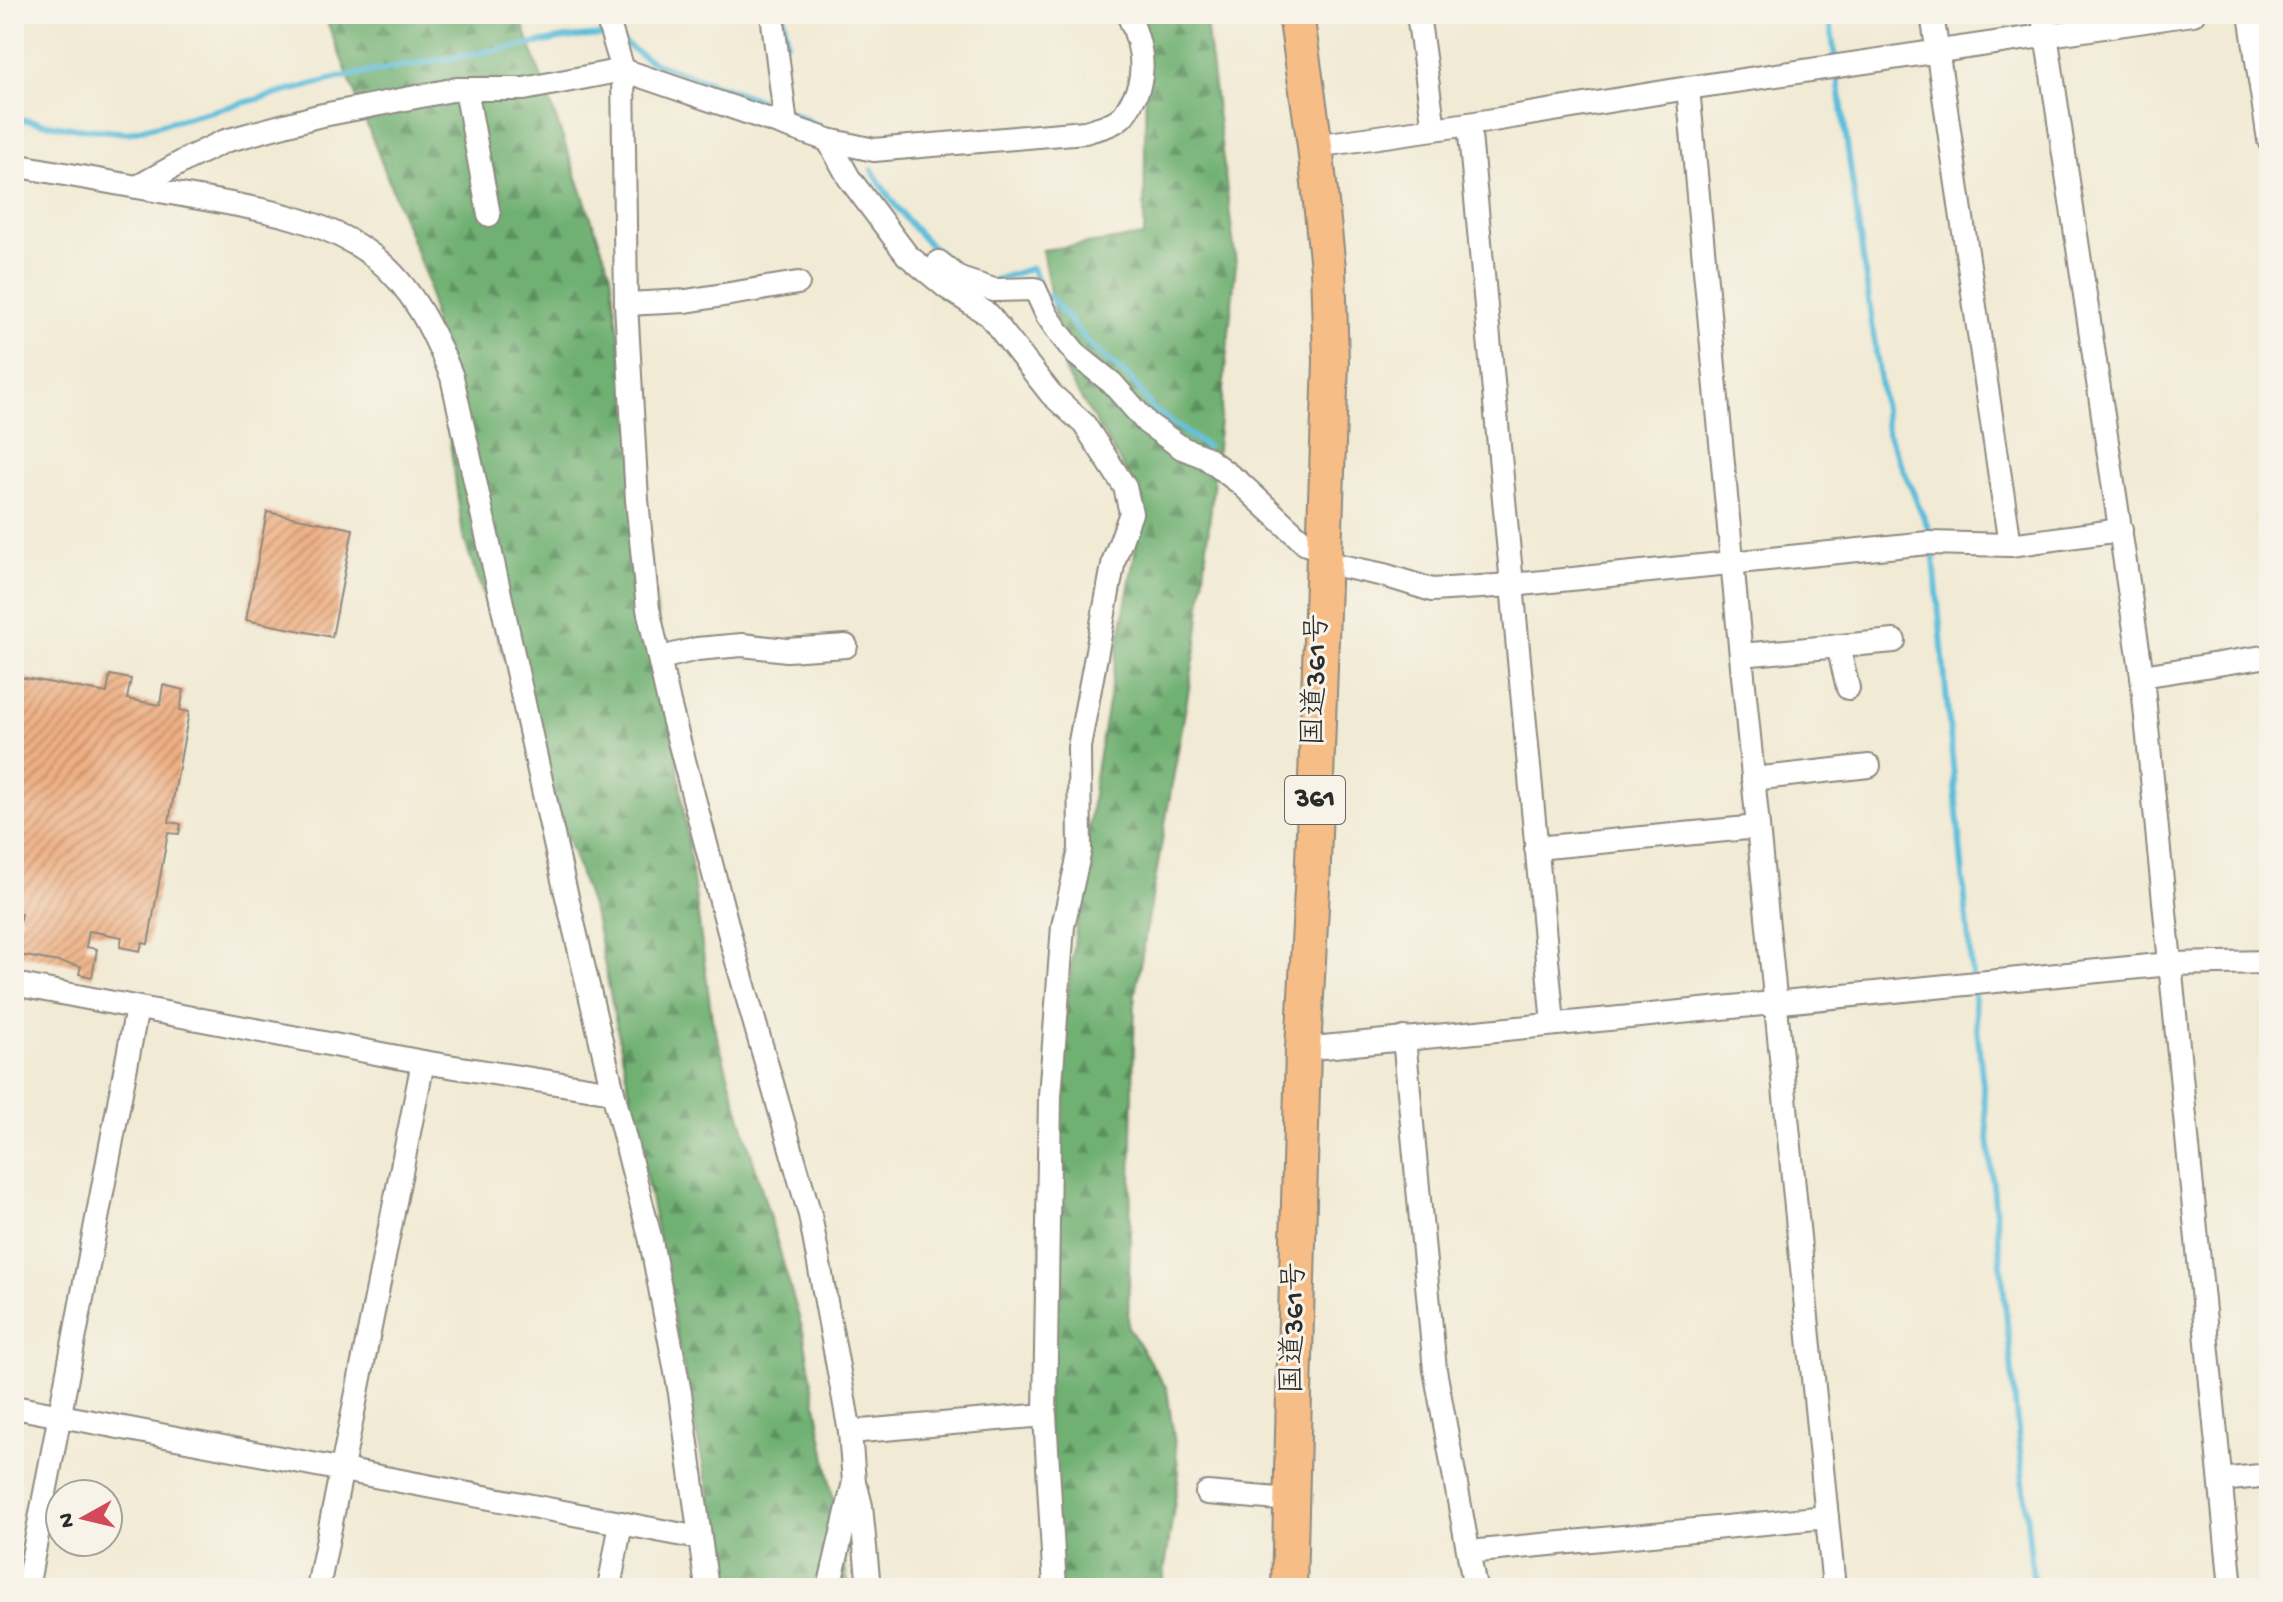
<svg xmlns="http://www.w3.org/2000/svg" width="2283" height="1602" font-family="'Gochi Hand','Klee One',sans-serif">
	<style>
		.forest { fill: url(#forest-firs); stroke: #4d6e4e; stroke-width: 2 }
		.lines { fill: none; stroke-linecap: round; stroke-linejoin: round }
		.stream { stroke: #5cbdda; stroke-width: 6 }
		.building { fill: url(#building-hatch) }
		.minor-casing { stroke: #8e8a80; stroke-width: 26 }
		.highway-casing { stroke: #8e8a80; stroke-width: 38 }
		.minor { stroke: #fff; stroke-width: 22 }
		.highway { stroke: #f6be86; stroke-width: 34 }
		.labels { text-anchor: middle; dominant-baseline: central; stroke-width: 6; stroke-linejoin: round; paint-order: stroke }
		.shield { fill: #f7f3e8; stroke: #686764; stroke-width: 2 }
		.shield-label { font-size: 28px; font-weight: bold; fill: #2b2b2b }
		.street-label { font-size: 30px; fill: #2b2b2b; stroke: #f7f3e8 }
	</style>
	<defs>
		<pattern id="forest-firs" width="22" height="20" patternUnits="userSpaceOnUse" patternTransform="scale(2)"><rect width="22" height="20" fill="#6fb072"/><path d="M5 1l3.5 6h-7zM16 11l3.5 6h-7z" fill="#5b8f5e"/></pattern>
		<pattern id="building-hatch" width="6" height="6" patternUnits="userSpaceOnUse" patternTransform="scale(2)"><rect width="6" height="6" fill="#eeaf83"/><path d="M-1 1l2-2M0 6l6-6M5 7l2-2" fill="none" stroke="#c18f6b"/></pattern>
	</defs>
	<rect width="100%" height="100%" fill="#f7f3e8"/>
	<filter id="ink" filterUnits="userSpaceOnUse"><feTurbulence type="fractalNoise" baseFrequency=".0125" numOctaves="2"/><feDisplacementMap in="SourceGraphic" scale="16" xChannelSelector="R" yChannelSelector="G"/><feConvolveMatrix kernelMatrix="1 2 1 2 8 2 1 2 1" color-interpolation-filters="sRGB"/></filter>
	<filter id="wash" filterUnits="userSpaceOnUse"><feTurbulence type="fractalNoise" baseFrequency=".006" numOctaves="4" result="noise"/><feDisplacementMap in="SourceGraphic" scale="32" xChannelSelector="R" yChannelSelector="G"/><feGaussianBlur stdDeviation="1.8" result="paint"/><feColorMatrix in="noise" values="0 0 0 0 0 0 0 0 0 0 0 0 0 0 0 0 0 1.4 0 .05"/><feComposite in="paint" operator="in"/></filter>
	<g filter="url(#wash)">
		<rect width="100%" height="100%" fill="#f1ead4"/>
		<g class="forest">
			<path d="M 324,14 L 519,14 L 611,274 L 712,1019 L 803,1331 L 849,1588 L 730,1588 L 696,1432 L 596,921 L 463,536 L 428,282 Z"/>
			<path d="M 1122,14 L 1205,14 L 1236,264 L 1197,643 L 1135,994 L 1128,1327 L 1167,1389 L 1179,1473 L 1162,1588 L 1053,1588 L 1040,1214 L 1096,771 L 1144,501 L 1066,374 L 1042,250 L 1144,236 L 1146,64 Z"/>
		</g>
		<g class="lines">
			<g class="stream">
				<path d="M 783,14 L 787,42"/>
				<path d="M 1829,14 L 1887,431 L 1932,537"/>
				<path d="M 620,40 L 650,61 L 779,107"/>
				<path d="M 789,111 L 822,128"/>
				<path d="M 14,118 L 65,127 L 128,133 L 342,77 L 566,38 L 607,35"/>
				<path d="M 872,170 C 891,202 914,233 943,256"/>
				<path d="M 995,280 L 1032,268 L 1039,284"/>
				<path d="M 1049,296 L 1092,347 L 1130,378 L 1154,410 L 1207,447"/>
				<path d="M 1933,548 L 1975,1008 L 2034,1588"/>
			</g>
		</g>
		<g id="blocks">
			<g class="building">
				<path d="M 267,512 L 353,529 L 332,637 L 246,620 Z"/>
				<path d="M 110,675 L 131,679 L 127,699 L 160,705 L 163,685 L 184,690 L 180,710 L 189,712 L 169,822 L 181,824 L 179,834 L 168,833 L 148,944 L 142,943 L 140,951 L 120,947 L 122,937 L 89,931 L 86,947 L 97,949 L 92,977 L 79,974 L 81,966 L 14,954 L 21,914 L 14,913 L 14,676 L 107,693 Z"/>
			</g>
		</g>
	</g>
	<g filter="url(#ink)">
		<use href="#blocks" fill-opacity="0" stroke="#8e8a80" stroke-width="2"/>
		<g class="lines">
			<g class="minor-casing">
				<g id="minor">
					<path d="M 606,14 L 623,70 L 626,304 L 637,500 L 648,609 L 669,703 L 734,951 L 810,1215 L 850,1432 L 854,1482 L 829,1588"/>
					<path d="M 772,14 L 786,125"/>
					<path d="M 1418,14 L 1434,129"/>
					<path d="M 1932,14 L 2010,545"/>
					<path d="M 2043,14 L 2142,676 L 2231,1588"/>
					<path d="M 2250,14 L 2269,140"/>
					<path d="M 1688,88 L 1740,646 L 1834,1588"/>
					<path d="M 466,89 L 489,215"/>
					<path d="M 1469,124 L 1553,1024"/>
					<path d="M 828,140 L 849,178 L 907,255 L 946,287 L 989,315 L 1051,394 L 1084,424 L 1125,487 L 1131,513 L 1114,560 L 1079,747 L 1080,850 L 1063,926 L 1050,1096 L 1045,1415 L 1055,1588"/>
					<path d="M 1315,146 L 1469,124 L 1688,88 L 2193,14"/>
					<path d="M 14,165 C 70,175 126,185 182,195 C 246,207 320,215 373,256 C 413,287 434,332 452,377 L 563,880 L 613,1092 L 651,1241 L 680,1393 L 707,1588"/>
					<path d="M 137,187 L 189,158 L 225,141 L 318,116 L 457,89 L 524,89 L 623,70 L 828,140 L 874,150 L 1085,132 C 1097,128 1111,126 1120,118 C 1125,115 1128,108 1131,103 C 1149,76 1141,42 1128,14"/>
					<path d="M 939,262 L 960,279 L 994,290 L 1035,289 L 1047,315 L 1060,334 L 1077,355 L 1112,383 L 1147,423 L 1182,448 L 1205,457 L 1240,483 L 1306,544 L 1323,549"/>
					<path d="M 626,304 L 686,301 L 798,283"/>
					<path d="M 1322,562 L 1384,575 L 1432,590 L 1512,585 L 1928,543 L 2010,545 L 2121,530"/>
					<path d="M 1838,646 L 1848,688"/>
					<path d="M 1741,655 L 1894,641"/>
					<path d="M 661,658 L 697,649 L 742,645 L 787,650 L 846,646"/>
					<path d="M 2142,676 L 2269,656"/>
					<path d="M 1753,779 L 1869,766"/>
					<path d="M 1536,848 L 1758,827"/>
					<path d="M 14,984 L 423,1062 L 613,1092"/>
					<path d="M 1404,1038 L 1435,1370 L 1475,1588"/>
					<path d="M 1303,1049 L 2170,964 L 2269,962"/>
					<path d="M 14,1407 L 699,1538"/>
					<path d="M 850,1432 L 1045,1415"/>
					<path d="M 2221,1480 L 2269,1475"/>
					<path d="M 857,1490 L 861,1506 L 869,1588"/>
					<path d="M 1207,1493 L 1291,1500"/>
					<path d="M 1469,1552 L 1827,1517"/>
					<path d="M 27,1588 L 137,1008"/>
					<path d="M 318,1588 L 423,1062"/>
					<path d="M 609,1588 L 621,1523"/>
				</g>
			</g>
			<g class="highway-casing">
				<path id="highway" d="M 1289,1588 L 1303,1049 L 1312,889 L 1331,361 L 1328,268 L 1315,146 L 1296,14"/>
			</g>
			<use href="#minor" class="minor"/>
			<use href="#highway" class="highway"/>
		</g>
	</g>
	<g class="labels">
		<rect class="shield" x="1285" y="776" width="60" height="48" rx="6"/>
		<g class="shield-label">
			<text x="1315" y="800">361</text>
		</g>
		<g class="street-label">
			<text transform="translate(1318 680) rotate(-88)">国道361号</text>
			<text transform="translate(1296 1328) rotate(-89)">国道361号</text>
		</g>
	</g>
	<rect width="2283" height="1602" fill="none" stroke="#f7f3e8" stroke-width="48"/>
	<g transform="translate(84 1518) rotate(262)"><circle r="38" fill="#f7f3e8" stroke="#a5a39c" stroke-width="2"/>
	<path d="M0-6L14 30L0 20L-14 30Z" fill="#d1495b"/>
	<text y="-12" font-size="22" font-weight="bold" text-anchor="middle" fill="#2b2b2b">N</text>
	</g>
</svg>
